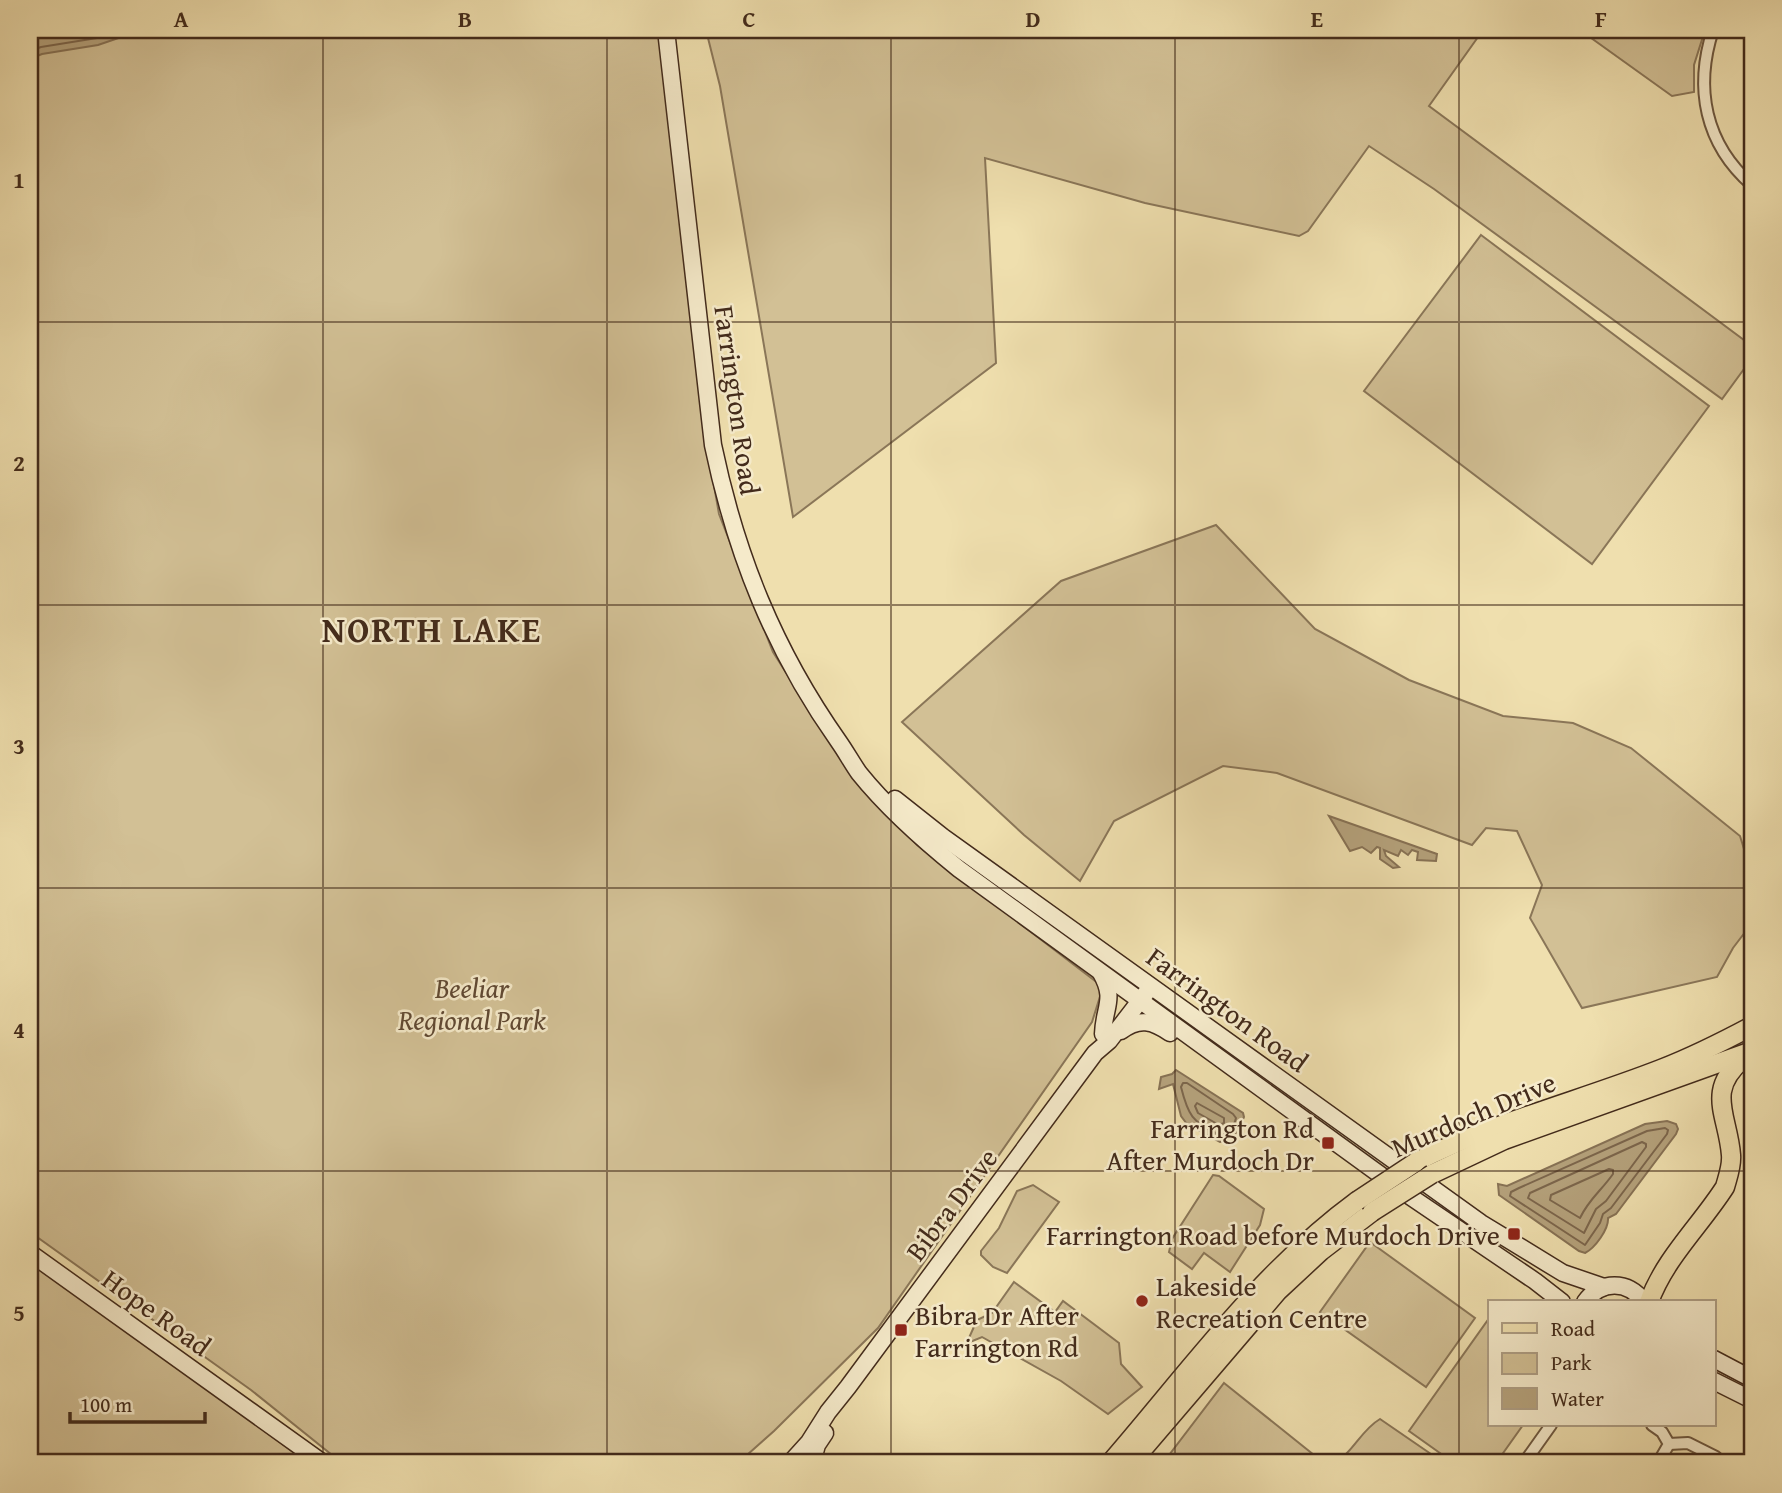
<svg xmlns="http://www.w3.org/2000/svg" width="1782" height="1493" font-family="'Gentium Book Plus',serif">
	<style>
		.green { fill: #d2c095; stroke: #8a7658; stroke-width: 2 }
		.water { fill: #b5a27c; stroke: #877255; stroke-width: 2 }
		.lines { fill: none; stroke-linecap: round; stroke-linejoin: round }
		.shore { stroke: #7c664c; stroke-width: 2 }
		.street-casing { stroke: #6e5840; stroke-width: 14 }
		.secondary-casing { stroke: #432b1b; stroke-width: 19 }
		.primary-casing { stroke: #432b1b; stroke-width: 21 }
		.street { stroke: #f5eaca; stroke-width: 10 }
		.secondary { stroke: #f5eaca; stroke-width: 16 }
		.primary { stroke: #efdfae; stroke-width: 18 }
		.primary-bridge-casing { stroke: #432b1b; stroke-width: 21; stroke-linecap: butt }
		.primary-bridge { stroke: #efdfae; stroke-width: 18 }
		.grid { fill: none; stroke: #432b1b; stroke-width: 2; stroke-opacity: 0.55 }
		.poi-dot { fill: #8f2418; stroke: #f5eaca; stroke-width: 2.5 }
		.labels { text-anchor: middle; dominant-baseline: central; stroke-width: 5; stroke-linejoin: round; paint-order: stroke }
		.street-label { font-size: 28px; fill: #432b1b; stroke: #f5eaca }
		.park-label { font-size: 28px; font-style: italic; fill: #604933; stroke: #f5eaca }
		.poi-label { font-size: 28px; fill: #432b1b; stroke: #f5eaca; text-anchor: end }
		.district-label { font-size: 35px; font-weight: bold; letter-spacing: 2px; fill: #432b1b; stroke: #f5eaca }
		.neatline { fill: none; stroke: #432b1b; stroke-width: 2.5 }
		.grid-label { font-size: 23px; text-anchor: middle; font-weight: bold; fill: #432b1b }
	</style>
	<rect width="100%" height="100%" fill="#efdfae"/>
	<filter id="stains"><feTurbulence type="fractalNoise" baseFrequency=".00286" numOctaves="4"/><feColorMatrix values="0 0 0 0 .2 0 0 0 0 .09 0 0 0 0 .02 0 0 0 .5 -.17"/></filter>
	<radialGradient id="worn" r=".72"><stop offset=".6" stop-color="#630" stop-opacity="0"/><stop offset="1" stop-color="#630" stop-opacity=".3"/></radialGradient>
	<g class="green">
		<path d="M 30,30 L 661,30 L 706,440 L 719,514 L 773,652 L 844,764 L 917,845 L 1103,987 L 1092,1022 L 878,1328 L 774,1431 L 738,1463 L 342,1463 L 251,1390 L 30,1232 Z"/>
		<path d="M 706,30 L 1483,30 L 1429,106 L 1752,346 L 1752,358 L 1722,399 L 1434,189 L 1369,146 L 1308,231 L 1299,236 L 1145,203 L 985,158 L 996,363 L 793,517 L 720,86 Z"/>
		<path d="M 1580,30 L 1705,30 L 1694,65 L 1694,92 L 1672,96 Z"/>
		<path d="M 1481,235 L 1709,406 L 1592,564 L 1364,391 Z"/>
		<path d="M 1216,525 L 1315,629 L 1409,680 L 1503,716 L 1573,723 L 1631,748 L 1740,836 L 1752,875 L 1752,923 L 1733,948 L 1717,977 L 1582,1008 L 1530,918 L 1542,885 L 1517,831 L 1486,828 L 1472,845 L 1277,773 L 1223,766 L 1114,821 L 1080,881 L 1024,835 L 902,722 L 1061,581 Z"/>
		<path d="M 1213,1175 L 1219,1176 L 1264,1209 L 1260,1225 L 1230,1272 L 1204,1253 L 1192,1269 L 1169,1252 L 1172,1239 Z"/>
		<path d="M 1033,1185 L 1059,1202 L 1007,1273 L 993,1267 L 981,1255 L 981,1251 L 999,1228 L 1017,1191 Z"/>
		<path d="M 1370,1242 L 1475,1318 L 1426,1387 L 1320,1312 Z"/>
		<path d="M 30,1259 L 308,1463 L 30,1463 Z"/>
		<path d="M 1014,1282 L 1055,1312 L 1063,1301 L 1119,1343 L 1121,1364 L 1142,1387 L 1108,1414 L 1061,1381 L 982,1337 L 970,1342 L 968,1340 L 977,1320 L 992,1313 Z"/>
		<path d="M 1490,1317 L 1490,1425 L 1523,1425 L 1496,1463 L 1454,1463 L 1409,1431 Z"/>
		<path d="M 1224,1383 L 1324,1463 L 1325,1463 L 1163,1463 Z"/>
		<path d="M 1380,1419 L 1444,1463 L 1334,1463 C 1353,1453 1361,1430 1380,1419 Z"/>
	</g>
	<g class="water">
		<path d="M 30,30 L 142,30 L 98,45 L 42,54 L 30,59 Z"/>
		<path d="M 1329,816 L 1437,854 L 1436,861 L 1417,860 L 1418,852 L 1412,850 L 1408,855 L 1401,850 L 1398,856 L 1384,850 L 1386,856 L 1399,867 L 1393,868 L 1380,859 L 1380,848 L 1377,847 L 1371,853 L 1362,847 L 1350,851 Z"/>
		<path d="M 1176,1070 L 1243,1113 L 1244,1117 C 1239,1130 1235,1139 1220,1142 L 1187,1124 L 1181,1116 L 1173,1084 L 1159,1089 L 1161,1077 L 1172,1074 Z"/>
		<path d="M 1667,1121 L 1676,1124 L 1678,1129 L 1676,1134 L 1616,1214 L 1608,1218 C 1609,1229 1595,1248 1585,1253 L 1579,1251 L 1499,1195 L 1498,1184 L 1507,1186 L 1645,1124 Z"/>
	</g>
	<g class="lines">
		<g class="shore">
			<path d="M 30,51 L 41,47 L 97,38 L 120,30"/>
			<path d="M 1183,1083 L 1187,1083 L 1233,1114 L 1236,1118 C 1234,1127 1229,1133 1219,1135 C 1192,1122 1188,1115 1181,1087 Z"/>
			<path d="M 1197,1103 L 1224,1118 L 1224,1123 L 1219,1125 L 1198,1113 L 1195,1106 Z"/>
			<path d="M 1665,1128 L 1668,1130 L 1667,1134 L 1611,1208 L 1603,1214 L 1600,1223 L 1585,1245 L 1510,1196 L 1511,1192 L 1519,1188 L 1647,1131 Z"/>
			<path d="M 1642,1142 L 1646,1144 L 1646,1147 L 1606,1201 L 1596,1209 L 1584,1233 L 1528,1198 L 1530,1193 Z"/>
			<path d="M 1609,1169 L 1613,1170 L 1613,1174 C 1601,1191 1589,1199 1580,1218 L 1550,1200 L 1551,1195 Z"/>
		</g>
		<g class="street-casing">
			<g id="street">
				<path d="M 1713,30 C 1694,88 1705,144 1752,185"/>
				<path d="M 1652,1425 L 1662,1432 L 1669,1444 L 1658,1463"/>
				<path d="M 1669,1444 L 1688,1443 L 1716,1457"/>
				<path d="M 1524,1463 L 1551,1425"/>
			</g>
		</g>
		<g class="secondary-casing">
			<g id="secondary">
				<path d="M 666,30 L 713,445 C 736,555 774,650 839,742 C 846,752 852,763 859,773 C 888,809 923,840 959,869 L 1408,1195 L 1535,1281 L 1562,1302"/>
				<path d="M 895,799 L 943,837 L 1481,1223 L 1563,1273 L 1604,1287"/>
				<path d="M 1101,973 C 1116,1000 1104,1006 1103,1034"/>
				<path d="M 1121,1031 C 1139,1017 1153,1021 1170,1033"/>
				<path d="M 30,1253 L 323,1463"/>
				<path d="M 1585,1302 C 1601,1280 1628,1280 1644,1302"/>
				<path d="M 1714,1359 L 1752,1379"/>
				<path d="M 1714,1381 L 1752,1400"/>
				<path d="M 790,1463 L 809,1442 L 828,1412 L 848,1387 L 1095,1053 L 1109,1041 L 1146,993"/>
				<path d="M 812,1463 L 817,1445 L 825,1433"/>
			</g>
		</g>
		<g class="primary-casing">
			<g id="primary">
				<path d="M 1416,1162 C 1494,1122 1579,1101 1661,1069 C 1692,1057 1722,1042 1752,1026"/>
				<path d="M 1432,1174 L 1504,1140 L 1752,1051"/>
				<path d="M 1649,1302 C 1665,1258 1700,1226 1725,1187 C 1728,1176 1732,1166 1731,1155 C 1728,1115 1705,1091 1743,1059"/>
				<path d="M 1110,1463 C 1188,1373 1260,1272 1357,1201"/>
				<path d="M 1131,1463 L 1278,1291 L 1321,1251 L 1372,1212"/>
			</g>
		</g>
		<use href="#street" class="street"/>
		<use href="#secondary" class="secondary"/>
		<use href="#primary" class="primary"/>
		<g class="primary-bridge-casing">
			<g id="primary-bridge">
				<path d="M 1357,1201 L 1416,1162"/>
				<path d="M 1372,1212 L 1432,1174"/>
			</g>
		</g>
		<use href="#primary-bridge" class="primary-bridge"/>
	</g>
	<path class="grid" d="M 323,30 L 323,1463M 607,30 L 607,1463M 891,30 L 891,1463M 1175,30 L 1175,1463M 1459,30 L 1459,1463M 30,322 L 1752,322M 30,605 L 1752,605M 30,888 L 1752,888M 30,1171 L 1752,1171"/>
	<g class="poi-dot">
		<rect x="1321" y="1136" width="14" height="14" rx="3.5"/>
		<rect x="1507" y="1227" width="14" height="14" rx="3.5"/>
		<circle cx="1142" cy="1301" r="7"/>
		<rect x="894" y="1323" width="14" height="14" rx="3.5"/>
	</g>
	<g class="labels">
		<g class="street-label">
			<text transform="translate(738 400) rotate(82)">Farrington Road</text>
			<text transform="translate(1228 1009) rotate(36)">Farrington Road</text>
			<text transform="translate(1473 1114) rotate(-23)">Murdoch Drive</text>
			<text transform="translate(951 1204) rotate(-53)">Bibra Drive</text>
			<text transform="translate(157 1312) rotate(36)">Hope Road</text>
		</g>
		<g class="park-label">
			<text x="472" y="987">Beeliar<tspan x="472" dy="32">Regional Park</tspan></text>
		</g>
		<g class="poi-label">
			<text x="1314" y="1127">Farrington Rd<tspan x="1314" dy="32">After Murdoch Dr</tspan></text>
			<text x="1500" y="1234">Farrington Road before Murdoch Drive</text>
			<text x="1156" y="1285" text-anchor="start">Lakeside<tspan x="1156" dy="32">Recreation Centre</tspan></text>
			<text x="915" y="1314" text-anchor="start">Bibra Dr After<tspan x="915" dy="32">Farrington Rd</tspan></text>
		</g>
		<g class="district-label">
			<text x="432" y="629">NORTH LAKE</text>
		</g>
	</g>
	<rect width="1782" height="1493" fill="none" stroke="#efdfae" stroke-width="77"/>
	<rect x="1488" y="1300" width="228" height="126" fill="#f5eaca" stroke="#ae9e84" stroke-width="2"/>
	<rect x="1502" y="1323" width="35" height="10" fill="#efdfae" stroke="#ae9e84" stroke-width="2"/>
	<text x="1551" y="1336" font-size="21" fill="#432b1b">Road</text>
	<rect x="1502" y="1353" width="35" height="21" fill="#d2c095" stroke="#ae9e84" stroke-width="2"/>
	<text x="1551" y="1370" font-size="21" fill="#432b1b">Park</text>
	<rect x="1502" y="1388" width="35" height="21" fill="#b5a27c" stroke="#ae9e84" stroke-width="2"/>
	<text x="1551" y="1406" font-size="21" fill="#432b1b">Water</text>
	<path d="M70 1412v10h135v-10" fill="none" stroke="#432b1b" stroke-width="3.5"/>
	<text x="80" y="1412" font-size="21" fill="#432b1b" stroke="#f5eaca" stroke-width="5" paint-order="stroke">100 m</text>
	<rect x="38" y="38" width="1706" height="1416" class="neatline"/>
	<g class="grid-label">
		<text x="181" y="27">A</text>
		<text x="465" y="27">B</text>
		<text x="749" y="27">C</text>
		<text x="1033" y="27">D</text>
		<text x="1317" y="27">E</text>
		<text x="1601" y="27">F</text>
		<text x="19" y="188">1</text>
		<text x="19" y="471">2</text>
		<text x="19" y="754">3</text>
		<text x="19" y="1038">4</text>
		<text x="19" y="1321">5</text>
	</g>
	<rect width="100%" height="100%" filter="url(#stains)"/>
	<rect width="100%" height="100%" fill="url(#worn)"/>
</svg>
